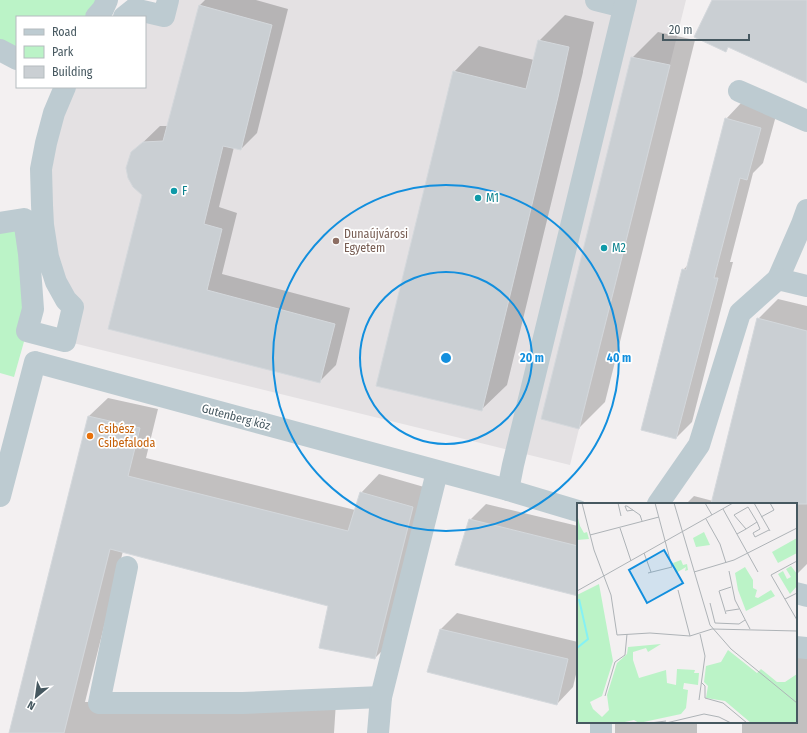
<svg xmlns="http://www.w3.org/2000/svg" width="807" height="733" font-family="'Fira Sans Condensed',sans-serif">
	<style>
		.education { fill: #e4e1e3 }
		.green { fill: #bbf3c7 }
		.shadow { fill: #0003 }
		.building { fill: #cacfd3; stroke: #d4d8dc }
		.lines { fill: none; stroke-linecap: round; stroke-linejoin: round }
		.minor { stroke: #bdcbd1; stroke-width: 22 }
		.ring { fill: none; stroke: #128fde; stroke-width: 2 }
		.culture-dot { fill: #0f9aa8; stroke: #fff; stroke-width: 1.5 }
		.education-dot { fill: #8d6e63; stroke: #fff; stroke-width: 1.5 }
		.food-dot { fill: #e8710a; stroke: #fff; stroke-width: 1.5 }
		.labels { text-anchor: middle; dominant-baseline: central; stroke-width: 3.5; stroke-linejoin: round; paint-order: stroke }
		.culture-label { font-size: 12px; fill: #0d838f; stroke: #fff; text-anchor: start }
		.education-label { font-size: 12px; fill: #785e54; stroke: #fff; text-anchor: start }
		.street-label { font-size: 12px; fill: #465860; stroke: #fff }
		.food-label { font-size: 12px; fill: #c56008; stroke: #fff; text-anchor: start }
		.inset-river { fill: none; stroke: #85f1f4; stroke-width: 2 }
		.inset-road { fill: none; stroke: #aeb3b7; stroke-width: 1 }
		.view { fill: #128fde; fill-opacity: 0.15; stroke: #128fde; stroke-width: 2 }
		.inset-edge { fill: none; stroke: #465860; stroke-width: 2 }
		.centre { fill: #128fde; stroke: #fff; stroke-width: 2 }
		.ring-label { font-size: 12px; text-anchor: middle; font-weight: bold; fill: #128fde; stroke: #fff; stroke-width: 3.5; stroke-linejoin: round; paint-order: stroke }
	</style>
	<rect width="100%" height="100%" fill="#f3f0f1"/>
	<path class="education" d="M 168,0 L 686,0 L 570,465 L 65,341 L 73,307 L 43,225 L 65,87 L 145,87 L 145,17 Z"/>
	<g class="green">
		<path d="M 0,0 L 107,0 L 96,17 L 17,17 L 17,59 L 0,50 Z"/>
		<path d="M 24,219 L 27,331 L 14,377 L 0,373 L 0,223 Z"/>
	</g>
	<g class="shadow">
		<path d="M 205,0 L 256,0 L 288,9 L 257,133 L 241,149 L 234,147 L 219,207 L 237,213 L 222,274 L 350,308 L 336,365 L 320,381 L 110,329 L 143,195 L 132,153 L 160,126 L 168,126 L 200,5 Z"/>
		<path d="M 565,15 L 594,22 L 583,71 L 583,72 L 507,385 L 481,410 L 454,72 L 479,46 L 534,60 L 539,41 Z"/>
		<path d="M 658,32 L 695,40 L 605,402 L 579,428 L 632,58 Z"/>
		<path d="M 742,102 L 777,112 L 763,163 L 753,173 L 730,262 L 733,262 L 692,422 L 676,438 L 683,270 L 688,265 L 726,119 Z"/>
		<path d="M 778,299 L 807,306 L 807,564 L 796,575 L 796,504 L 686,504 L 694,496 L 713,501 L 758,319 Z"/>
		<path d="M 108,398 L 158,409 L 146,458 L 355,510 L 361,493 L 379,474 L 431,489 L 393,640 L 375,658 L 329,605 L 123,551 L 85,702 L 336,702 L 334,733 L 10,733 L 89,416 Z"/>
		<path d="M 486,504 L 578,526 L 578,595 L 470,520 Z"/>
		<path d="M 457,613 L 578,642 L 578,666 L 573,687 L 557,704 L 428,671 L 441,629 Z"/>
		<path d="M 796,654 L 807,654 L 807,733 L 742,733 L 742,722 L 697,724 L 697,733 L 615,733 L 615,722 L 796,722 Z"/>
	</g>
	<g class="building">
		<path d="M 712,0 L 807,0 L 807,83 L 728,47 L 726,52 L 694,37 Z"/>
		<path d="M 199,5 L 272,25 L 241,150 L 223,146 L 204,224 L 222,229 L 207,290 L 335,324 L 320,383 L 108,329 L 142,195 L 133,187 L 128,178 L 126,168 L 131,152 L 143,142 L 163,141 Z"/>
		<path d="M 538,40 L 569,47 L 558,97 L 482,411 L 376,386 L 453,71 L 526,89 Z"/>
		<path d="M 631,57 L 670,65 L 579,429 L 541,419 Z"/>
		<path d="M 725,118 L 761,128 L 747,180 L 740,178 L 714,278 L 718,278 L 676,439 L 641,430 L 682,269 L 686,270 Z"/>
		<path d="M 757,318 L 807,331 L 807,504 L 711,504 Z"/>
		<path d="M 88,416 L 140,428 L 128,476 L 348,531 L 360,492 L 413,507 L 375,659 L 319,648 L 328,606 L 110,549 L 64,733 L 9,733 Z"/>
		<path d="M 469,519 L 578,546 L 578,596 L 455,565 Z"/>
		<path d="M 440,629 L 568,659 L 557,705 L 427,672 Z"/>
	</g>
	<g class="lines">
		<g class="minor">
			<path d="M 596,0 L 624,7"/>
			<path d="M 96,17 L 103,9 L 107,0"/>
			<path d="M 124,17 L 134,9 L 164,16 L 168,0"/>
			<path d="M 0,50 L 17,59"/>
			<path d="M 739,91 L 807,121"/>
			<path d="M 0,223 L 24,219 L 29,254 L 33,309 L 27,331 L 65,341 L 73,307 L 66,300 L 56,282 L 48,257 L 43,225 L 42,205 L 41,169 L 46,143 L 54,113 L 65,87"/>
			<path d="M 778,279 L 802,224 L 807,210"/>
			<path d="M 508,490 L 513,465 L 626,0"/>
			<path d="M 0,496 L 35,362 L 508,490 L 578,511"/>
			<path d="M 658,504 L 699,445 L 740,313 L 778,279 L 807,286"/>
			<path d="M 127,567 L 99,703 L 243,703 L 381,697"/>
			<path d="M 796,593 L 807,596"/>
			<path d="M 796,647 L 807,648"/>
			<path d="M 378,733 L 381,697 L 437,472"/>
			<path d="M 601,733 L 601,722"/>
		</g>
	</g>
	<g class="ring">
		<circle cx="446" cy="358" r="86"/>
		<circle cx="446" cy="358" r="173"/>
	</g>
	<g class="culture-dot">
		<circle cx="174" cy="191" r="4"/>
		<circle cx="478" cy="198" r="4"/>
		<circle cx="604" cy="248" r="4"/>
	</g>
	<circle class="education-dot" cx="336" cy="241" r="4"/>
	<circle class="food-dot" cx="90" cy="436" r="4"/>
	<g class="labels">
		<g class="culture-label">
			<text x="182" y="191">F</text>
			<text x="486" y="198">M1</text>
			<text x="612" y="248">M2</text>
		</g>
		<g class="education-label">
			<text x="344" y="234">Dunaújvárosi<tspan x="344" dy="14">Egyetem</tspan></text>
		</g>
		<g class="street-label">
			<text transform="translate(236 417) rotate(15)">Gutenberg köz</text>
		</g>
		<g class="food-label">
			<text x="98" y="429">Csibész<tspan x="98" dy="14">Csibefaloda</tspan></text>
		</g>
	</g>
	<g transform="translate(577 503)">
		<rect width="220" height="220" fill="#f3f0f1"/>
		<path d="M 0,11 L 3,23 L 7,30 L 10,29 L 12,36 L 0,37 ZM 127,29 L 133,42 L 119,44 L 116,35 ZM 220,35 L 220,50 L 201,60 L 195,49 ZM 104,57 L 106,62 L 110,61 L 111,67 L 108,68 L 109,64 L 99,70 L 96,60 ZM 214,63 L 220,71 L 220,83 L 213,91 L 201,71 L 206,68 L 210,76 L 214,74 L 209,66 ZM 168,64 L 176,77 L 176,85 L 180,87 L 178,94 L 181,95 L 194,87 L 198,93 L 169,108 L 161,87 L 158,70 ZM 22,81 L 36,158 L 25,193 L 13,199 L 16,206 L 25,214 L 32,207 L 30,192 L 40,160 L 50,151 L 51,144 L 84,141 L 71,149 L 69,145 L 56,149 L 56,157 L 62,175 L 89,167 L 90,180 L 99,182 L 100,166 L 118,167 L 117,170 L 122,170 L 121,182 L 107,180 L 106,186 L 111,187 L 109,205 L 104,211 L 62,220 L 57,217 L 43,220 L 0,220 L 0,92 ZM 151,147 L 180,170 L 184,166 L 200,179 L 208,179 L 220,171 L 220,220 L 174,220 L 148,198 L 129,195 L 131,183 L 127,179 L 129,163 L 144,159 Z" fill="#bbf3c7"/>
		<path class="inset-river" d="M 0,145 L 11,136 L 2,96"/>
		<path class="inset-road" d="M 5,0 L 17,47 L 34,92 L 40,132 L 73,130 L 113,133 L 135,126 L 220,128M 41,0 L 44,13M 97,0 L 133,122 L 154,146 L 220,200M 128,0 L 135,12M 177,0 L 193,28M 146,6 L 181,69M 56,7 L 50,8 L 48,3 L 50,3 L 63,12 L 65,18M 184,14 L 197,7 L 193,0M 129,16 L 143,41 L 149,60M 180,19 L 183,26 L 176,30 L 178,34 L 192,27M 43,25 L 54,58M 160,31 L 169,26 L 157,12 L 171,4 L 180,19 L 169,26M 13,32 L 82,14M 67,50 L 74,69M 220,58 L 194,72 L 220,117M 152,68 L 158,97 L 173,126M 117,69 L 157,57 L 220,25M 71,70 L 95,64 L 78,0M 101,87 L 113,133M 0,88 L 156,0M 208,96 L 220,90M 133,100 L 138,120 L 162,121 L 168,117M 149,108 L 162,106M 149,111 L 142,88 L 154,84M 124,179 L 128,183 L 128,195 L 146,200 L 170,220M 28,193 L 38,159 L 48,152 L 50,131M 122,197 L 128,153 L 123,131M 73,220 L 89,218M 89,220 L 127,211 L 142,214 L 154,220"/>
		<path class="view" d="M 87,47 L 106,80 L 70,100 L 52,67 Z"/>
		<rect width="220" height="220" class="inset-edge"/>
	</g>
	<circle cx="446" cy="358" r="6" class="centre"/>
	<g class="ring-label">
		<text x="532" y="362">20 m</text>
		<text x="619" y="362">40 m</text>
	</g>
	<rect x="16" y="16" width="130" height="72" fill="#ffffff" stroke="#b5bcbf"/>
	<rect x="24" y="29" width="20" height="6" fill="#bdcbd1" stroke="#b5bcbf"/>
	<text x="52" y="36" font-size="12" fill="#465860">Road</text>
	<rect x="24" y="46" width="20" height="12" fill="#bbf3c7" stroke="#b5bcbf"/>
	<text x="52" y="56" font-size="12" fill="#465860">Park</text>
	<rect x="24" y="66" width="20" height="12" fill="#cacfd3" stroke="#b5bcbf"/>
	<text x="52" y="76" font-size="12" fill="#465860">Building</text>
	<g transform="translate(36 697) rotate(209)" stroke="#ffffff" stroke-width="3" paint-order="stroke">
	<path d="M0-3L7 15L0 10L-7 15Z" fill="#465860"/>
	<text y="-6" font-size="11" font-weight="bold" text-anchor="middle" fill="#465860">N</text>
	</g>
	<path d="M663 34v6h86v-6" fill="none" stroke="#465860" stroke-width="2"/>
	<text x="669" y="34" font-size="12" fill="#465860" stroke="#ffffff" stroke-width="3" paint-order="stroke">20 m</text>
</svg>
